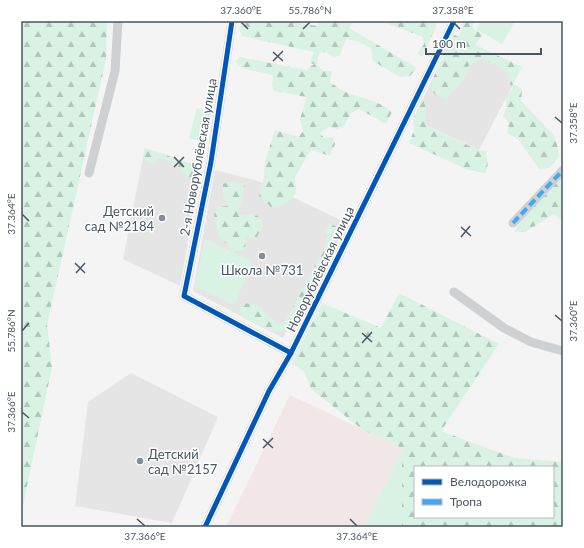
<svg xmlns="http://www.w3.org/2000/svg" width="584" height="548" font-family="Lato,sans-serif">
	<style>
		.education { fill: #e6e5e6 }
		.medical { fill: #f1e7e6 }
		.green { fill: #d9f2e3 }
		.forest { fill: url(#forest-firs); fill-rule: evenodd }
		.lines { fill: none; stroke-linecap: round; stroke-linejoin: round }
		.minor { stroke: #ced0d2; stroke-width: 9 }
		.quiet { stroke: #3fa9f5; stroke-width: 4; stroke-dasharray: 8 4; stroke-linecap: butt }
		.cycleway-casing { stroke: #fff; stroke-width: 8 }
		.cycleway { stroke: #0057b8; stroke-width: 5 }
		.ticks { fill: none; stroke: #4a5661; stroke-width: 1.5 }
		.poi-dot { fill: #868d94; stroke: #fff; stroke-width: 1.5 }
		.labels { text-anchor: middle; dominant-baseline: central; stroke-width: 3; stroke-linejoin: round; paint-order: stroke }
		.street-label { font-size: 13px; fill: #4a5661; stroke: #fff }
		.poi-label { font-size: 13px; fill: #4a5661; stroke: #fff; text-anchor: end }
		.neatline { fill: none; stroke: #4a5661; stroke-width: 1.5 }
		.ticks-label { font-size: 10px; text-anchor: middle; fill: #4a5661 }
	</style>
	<defs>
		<pattern id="forest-firs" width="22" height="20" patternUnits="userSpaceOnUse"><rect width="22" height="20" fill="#d9f2e3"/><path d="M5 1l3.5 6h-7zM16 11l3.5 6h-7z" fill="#b2c7bb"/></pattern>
	</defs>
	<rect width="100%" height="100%" fill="#f4f4f4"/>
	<g class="education">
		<path d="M 454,35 L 522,67 L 479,150 L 413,119 Z"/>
		<path d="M 145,148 L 201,167 L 180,286 L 123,259 Z"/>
		<path d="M 215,170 L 258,181 L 343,221 L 283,338 L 193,291 Z"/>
		<path d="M 131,373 L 218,417 L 172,523 L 75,506 L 88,402 Z"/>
	</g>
	<path class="medical" d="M 290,395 L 402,448 L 365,527 L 226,527 Z"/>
	<g class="green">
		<path d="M 481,21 L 515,21 L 502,44 L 476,29 Z"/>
		<path d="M 197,108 L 211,113 L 203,142 L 189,138 Z"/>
		<path d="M 205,239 L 252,261 L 235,305 L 195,286 Z"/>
		<path d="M 402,448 L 402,527 L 365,527 Z"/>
	</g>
	<g class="forest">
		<path d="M 21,21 L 107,21 L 106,59 L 47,325 L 52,367 L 21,515 Z"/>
		<path d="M 243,21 L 288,21 L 317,26 L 319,21 L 354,21 L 349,28 L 417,68 L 410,76 L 400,77 L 373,61 L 371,48 L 357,41 L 346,39 L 340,55 L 334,57 L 325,52 L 319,53 L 317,65 L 323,71 L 332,71 L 330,81 C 346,99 375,96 392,112 L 386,124 L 359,109 L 351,113 L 344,126 L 337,129 L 329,127 L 320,133 L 324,138 L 333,137 L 335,144 L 330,156 L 311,150 L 295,177 L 296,193 L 286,204 L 271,207 L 259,196 L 264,177 L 265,161 L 275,130 L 299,137 L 303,131 L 300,119 L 307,97 L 274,91 L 272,85 L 273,75 L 242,68 L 235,61 L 240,57 L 306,70 L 314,64 L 310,63 L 314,52 L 242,36 L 239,29 Z"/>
		<path d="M 381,21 L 434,21 L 437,24 L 422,57 L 417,54 L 424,44 L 423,37 Z"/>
		<path d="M 464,21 L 474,21 L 473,28 L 483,35 L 475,45 L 522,67 L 512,86 L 509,83 L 509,74 L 496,65 L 482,59 L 468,66 L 464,79 L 447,99 L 437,96 L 432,91 L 432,80 L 454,35 L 459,37 Z"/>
		<path d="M 515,84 L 522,90 L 521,101 L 554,135 L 558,148 L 559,157 L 549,168 L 539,169 L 518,139 L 507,133 L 509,124 L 503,116 L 506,109 L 506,98 Z"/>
		<path d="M 423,98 L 426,109 L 425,125 L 478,150 L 486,151 L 488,164 L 485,173 L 468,170 L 409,143 L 414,130 L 413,119 Z"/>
		<path d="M 145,148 L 201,167 L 199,177 L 188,178 C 174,164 180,163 159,158 L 153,164 L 143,159 Z"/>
		<path d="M 563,175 L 563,222 L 554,214 L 525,232 L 514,232 L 525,215 Z"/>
		<path d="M 232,181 L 245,184 L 238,216 L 250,214 L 258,216 L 264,226 L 256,238 L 246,237 L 245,250 L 233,252 L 226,243 L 219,238 L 214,215 L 217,207 L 229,206 L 223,197 L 223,184 Z"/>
		<path d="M 329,224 L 336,226 L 341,232 L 338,244 L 294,326 C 276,340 258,325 241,316 L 239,310 L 244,303 L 257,305 L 278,324 L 284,324 L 324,248 L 327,237 L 326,230 Z"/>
		<path d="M 399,293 L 499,344 L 441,431 L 514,458 L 563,462 L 563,527 L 402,527 L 402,448 L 363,430 L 311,389 L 304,371 L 292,364 L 322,303 L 381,328 ZM 415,467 L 553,467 L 553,517 L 415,517 Z"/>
	</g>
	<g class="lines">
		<g class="minor">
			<path d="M 232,21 L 211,162 L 184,296 L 291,353"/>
			<path d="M 89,173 L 115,71 L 118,21"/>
			<path d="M 513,223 L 563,170"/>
			<path d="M 454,292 L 504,328 L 531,342 L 563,351"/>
			<path d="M 205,527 L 269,391 L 291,353 L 454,21"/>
		</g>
		<path class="quiet" d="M 513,223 L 563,170"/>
		<g class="cycleway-casing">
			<g id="cycleway">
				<path d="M 232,21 L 211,162 L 184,296 L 291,353"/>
				<path d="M 205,527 L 269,391 L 291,353 L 454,21"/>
			</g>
		</g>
		<use href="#cycleway" class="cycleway"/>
	</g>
	<path class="ticks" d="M 241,22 L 248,29M 453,22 L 460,29M 303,29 L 310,22M 273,52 L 283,61M 273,61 L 283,51M 555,117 L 562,123M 174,157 L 184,167M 174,167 L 184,157M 22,214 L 29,221M 461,227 L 471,236M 461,237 L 470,226M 75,263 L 85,273M 76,273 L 85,263M 555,315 L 562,321M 22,331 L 29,323M 362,333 L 372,342M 362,343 L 372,332M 22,412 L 29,418M 263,439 L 273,448M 263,448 L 273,438M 137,519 L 145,526M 350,519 L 357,526"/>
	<g class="poi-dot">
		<circle cx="162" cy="218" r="4"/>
		<circle cx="262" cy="256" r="4"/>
		<circle cx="140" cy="461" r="4"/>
	</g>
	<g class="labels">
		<g class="street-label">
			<text transform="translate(198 157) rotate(-80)">2-я Новорублёвская улица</text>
			<text transform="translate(320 269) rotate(-64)">Новорублёвская улица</text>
		</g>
		<g class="poi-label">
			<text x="154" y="211">Детский<tspan x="154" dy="15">сад №2184</tspan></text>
			<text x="262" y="270" text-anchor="middle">Школа №731</text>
			<text x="148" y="454" text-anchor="start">Детский<tspan x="148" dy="15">сад №2157</tspan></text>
		</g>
	</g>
	<rect width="584" height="548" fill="none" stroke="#ffffff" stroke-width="44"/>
	<rect x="414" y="466" width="140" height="52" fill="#ffffff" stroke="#b7bbc0"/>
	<rect x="422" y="479" width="20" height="6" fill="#0057b8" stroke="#b7bbc0"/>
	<text x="450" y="486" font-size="12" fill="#4a5661">Велодорожка</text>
	<rect x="422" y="499" width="20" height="6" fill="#3fa9f5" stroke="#b7bbc0"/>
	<text x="450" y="506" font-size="12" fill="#4a5661">Тропа</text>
	<path d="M426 48v6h115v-6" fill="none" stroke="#4a5661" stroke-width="2"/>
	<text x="432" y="48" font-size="12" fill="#4a5661" stroke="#ffffff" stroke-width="3" paint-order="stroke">100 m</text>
	<rect x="22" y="22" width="540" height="504" class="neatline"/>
	<g class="ticks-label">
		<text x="241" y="14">37.360°E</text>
		<text x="310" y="14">55.786°N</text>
		<text x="453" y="14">37.358°E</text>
		<text transform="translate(573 123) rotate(-90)" y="4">37.358°E</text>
		<text transform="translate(11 214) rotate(-90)" y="4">37.364°E</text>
		<text transform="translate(573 321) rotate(-90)" y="4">37.360°E</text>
		<text transform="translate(11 331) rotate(-90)" y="4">55.786°N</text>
		<text transform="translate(11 412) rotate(-90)" y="4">37.366°E</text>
		<text x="145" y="540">37.366°E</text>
		<text x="357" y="540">37.364°E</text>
	</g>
</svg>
